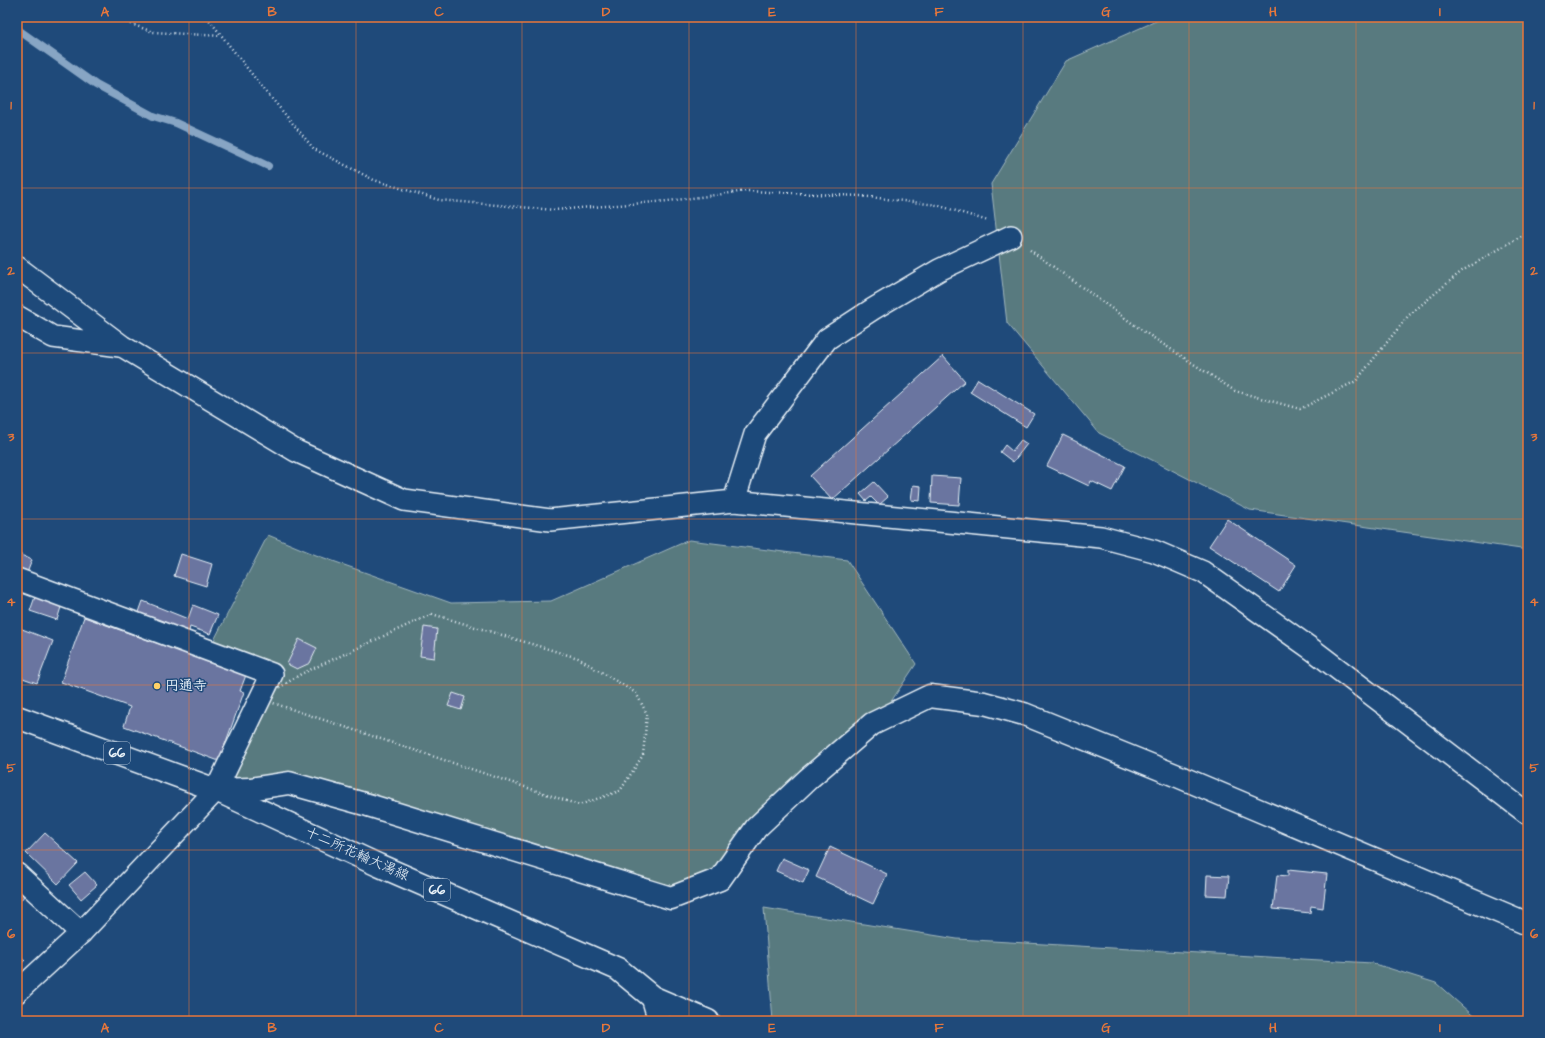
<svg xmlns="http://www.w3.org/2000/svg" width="1545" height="1038" font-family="'Architects Daughter','Klee One',sans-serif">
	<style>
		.green { fill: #587a7f; stroke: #a0b6bc }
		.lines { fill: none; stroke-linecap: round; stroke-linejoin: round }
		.stream { stroke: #87a5c4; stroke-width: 8 }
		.building { fill: #6a75a0; stroke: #e8f1f8 }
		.street-casing { stroke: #e8f1f8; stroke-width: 24 }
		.secondary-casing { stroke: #e8f1f8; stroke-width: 25 }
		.primary-casing { stroke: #e8f1f8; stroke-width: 25 }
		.path { stroke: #e8f1f8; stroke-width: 2.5; stroke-dasharray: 1 3; stroke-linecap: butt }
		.street { stroke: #1f4a7a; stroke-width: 21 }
		.secondary { stroke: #1f4a7a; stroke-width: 22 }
		.primary { stroke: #1f4a7a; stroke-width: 22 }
		.grid { fill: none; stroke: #e8773b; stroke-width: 1; stroke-opacity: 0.55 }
		.poi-dot { fill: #ffd166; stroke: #1f4a7a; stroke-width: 1.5 }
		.labels { text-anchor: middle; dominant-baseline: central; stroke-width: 3; stroke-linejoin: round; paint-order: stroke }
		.shield { fill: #1f4a7a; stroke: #acbfd2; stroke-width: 1 }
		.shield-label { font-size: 13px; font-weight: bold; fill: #e8f1f8 }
		.poi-label { font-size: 14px; font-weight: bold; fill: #e8f1f8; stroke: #1f4a7a; text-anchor: start }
		.street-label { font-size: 14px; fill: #e8f1f8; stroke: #1f4a7a }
		.neatline { fill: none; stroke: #e8773b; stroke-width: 1.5 }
		.grid-label { font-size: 13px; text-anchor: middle; font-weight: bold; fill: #e8773b }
	</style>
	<rect width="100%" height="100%" fill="#1f4a7a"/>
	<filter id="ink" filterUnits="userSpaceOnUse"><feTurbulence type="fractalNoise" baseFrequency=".025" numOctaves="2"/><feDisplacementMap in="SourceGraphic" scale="8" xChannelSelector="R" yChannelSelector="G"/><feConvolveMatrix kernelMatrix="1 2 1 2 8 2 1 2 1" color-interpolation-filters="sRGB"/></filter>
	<g filter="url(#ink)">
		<g class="green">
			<path d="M 1165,17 L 1528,17 L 1528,550 L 1250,510 L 1099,433 L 1007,323 L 991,184 L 1066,61 Z"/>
			<path d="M 268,535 L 316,555 L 451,603 L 551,601 L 689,540 L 847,560 L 916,664 L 878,721 L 720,879 L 671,898 L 289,783 L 216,790 L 280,672 L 209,650 Z"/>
			<path d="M 764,908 L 957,939 L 1372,963 L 1436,983 L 1479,1021 L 773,1021 Z"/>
		</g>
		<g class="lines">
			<path class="stream" d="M 17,29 L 96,85 L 153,116 L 176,123 L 268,166"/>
		</g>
		<g class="building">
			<path d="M 943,356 L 965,381 L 832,500 L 810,476 Z"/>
			<path d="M 978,379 L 1034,414 L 1026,427 L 970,392 Z"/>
			<path d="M 1063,435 L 1125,466 L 1112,491 L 1091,481 L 1089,486 L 1047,466 Z"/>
			<path d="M 1021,440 L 1027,444 L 1013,462 L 1000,452 L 1005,445 L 1012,451 Z"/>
			<path d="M 932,476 L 961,478 L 959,505 L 931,503 Z"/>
			<path d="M 874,482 L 888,497 L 879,505 L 871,497 L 866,501 L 860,494 Z"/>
			<path d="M 913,485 L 921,486 L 920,501 L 911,500 Z"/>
			<path d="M 1227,519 L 1296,565 L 1279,592 L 1209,546 Z"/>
			<path d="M 17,553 L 32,560 L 27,573 L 17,569 Z"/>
			<path d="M 181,554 L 212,564 L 206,586 L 174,576 Z"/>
			<path d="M 36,594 L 62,604 L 57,620 L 30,611 Z"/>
			<path d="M 143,601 L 188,619 L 193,605 L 218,615 L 210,634 L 190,627 L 188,634 L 138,615 Z"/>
			<path d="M 84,617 L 246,675 L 240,691 L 244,692 L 219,761 L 124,726 L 130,707 L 61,682 Z"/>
			<path d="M 17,627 L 53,641 L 37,683 L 17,676 Z"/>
			<path d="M 424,627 L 437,629 L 434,658 L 420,656 Z"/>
			<path d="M 299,639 L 317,648 L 310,663 L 297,669 L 287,664 Z"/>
			<path d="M 453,693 L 465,697 L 461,710 L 448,706 Z"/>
			<path d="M 45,833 L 78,863 L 58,884 L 26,853 Z"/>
			<path d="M 830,847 L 887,874 L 873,904 L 816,877 Z"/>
			<path d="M 782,858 L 809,870 L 803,883 L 776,871 Z"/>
			<path d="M 1288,870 L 1327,874 L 1323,908 L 1311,906 L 1310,913 L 1273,909 L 1277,875 L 1288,876 Z"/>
			<path d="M 85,872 L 97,885 L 81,899 L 69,885 Z"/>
			<path d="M 1207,875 L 1229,876 L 1227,896 L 1206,895 Z"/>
			<path d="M 17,883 L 27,893 L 17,904 Z"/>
			<path d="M 17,953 L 25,960 L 17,968 Z"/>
		</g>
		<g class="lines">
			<g class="street-casing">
				<g id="street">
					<path d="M 17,267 L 122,346 L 296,451 L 404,500 L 550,520 L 734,501 L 1101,537 L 1154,551 L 1203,572 L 1313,650 L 1528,814"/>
					<path d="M 17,316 L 53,337 L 120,346"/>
					<path d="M 734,501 L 755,434 L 827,339 L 873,309 L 939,270 L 1011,236"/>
					<path d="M 17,579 L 272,674 L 216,790 L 81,933 L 17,992"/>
					<path d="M 17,874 L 81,933"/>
					<path d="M 652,997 L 659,1021"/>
				</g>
			</g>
			<g class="secondary-casing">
				<path id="secondary" d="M 216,790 L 250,789 L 289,783 L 368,805 L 671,898 L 720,879 L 756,828 L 808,779 L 872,724 L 930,696 L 984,703 L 1024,714 L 1180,777 L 1528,924"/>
			</g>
			<g class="primary-casing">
				<path id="primary" d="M 17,717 L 216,790 L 378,865 L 618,969 L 652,997 L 708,1021"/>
			</g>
			<g class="path">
				<path d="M 112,17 L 153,32 L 221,36"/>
				<path d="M 207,17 L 258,82 L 314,149 L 374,180 L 439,200 L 555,210 L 668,201 L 747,191 L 861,196 L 937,205 L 988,221"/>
				<path d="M 1030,250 L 1143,331 L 1235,391 L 1300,409 L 1356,381 L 1408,316 L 1462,271 L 1528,232"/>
				<path d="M 432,614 L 578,658 L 636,693 L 647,714 L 643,755 L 620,791 L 579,805 L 261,699 L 301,674 Z"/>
			</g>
			<use href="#street" class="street"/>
			<use href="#secondary" class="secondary"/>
			<use href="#primary" class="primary"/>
		</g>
	</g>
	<path class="grid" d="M 189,17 L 189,1021M 356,17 L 356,1021M 522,17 L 522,1021M 689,17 L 689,1021M 856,17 L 856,1021M 1023,17 L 1023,1021M 1189,17 L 1189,1021M 1356,17 L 1356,1021M 17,188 L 1528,188M 17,353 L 1528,353M 17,519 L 1528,519M 17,685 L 1528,685M 17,850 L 1528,850"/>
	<circle class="poi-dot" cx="157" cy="686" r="4"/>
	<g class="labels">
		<g class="shield">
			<rect x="104" y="742" width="26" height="22" rx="3"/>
			<rect x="424" y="879" width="26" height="22" rx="3"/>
		</g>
		<g class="shield-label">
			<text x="117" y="753">66</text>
			<text x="437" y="890">66</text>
		</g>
		<g class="poi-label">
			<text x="165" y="686">円通寺</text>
		</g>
		<g class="street-label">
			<text transform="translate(357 854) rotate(24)">十二所花輪大湯線</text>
		</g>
	</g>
	<rect width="1545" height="1038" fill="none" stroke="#1f4a7a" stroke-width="44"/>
	<rect x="22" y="22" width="1501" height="994" class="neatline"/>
	<g class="grid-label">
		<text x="105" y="16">A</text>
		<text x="272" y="16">B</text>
		<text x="439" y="16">C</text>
		<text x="606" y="16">D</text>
		<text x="772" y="16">E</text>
		<text x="939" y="16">F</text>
		<text x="1106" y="16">G</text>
		<text x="1273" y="16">H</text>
		<text x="1440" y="16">I</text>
		<text x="11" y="109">1</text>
		<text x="1534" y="109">1</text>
		<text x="11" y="275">2</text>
		<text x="1534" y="275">2</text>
		<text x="11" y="441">3</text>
		<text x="1534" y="441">3</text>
		<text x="11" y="606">4</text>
		<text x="1534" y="606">4</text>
		<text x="11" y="772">5</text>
		<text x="1534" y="772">5</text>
		<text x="11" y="938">6</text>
		<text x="1534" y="938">6</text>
		<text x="105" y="1032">A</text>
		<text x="272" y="1032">B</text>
		<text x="439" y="1032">C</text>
		<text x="606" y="1032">D</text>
		<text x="772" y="1032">E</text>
		<text x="939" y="1032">F</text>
		<text x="1106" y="1032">G</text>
		<text x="1273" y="1032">H</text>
		<text x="1440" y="1032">I</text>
	</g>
</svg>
